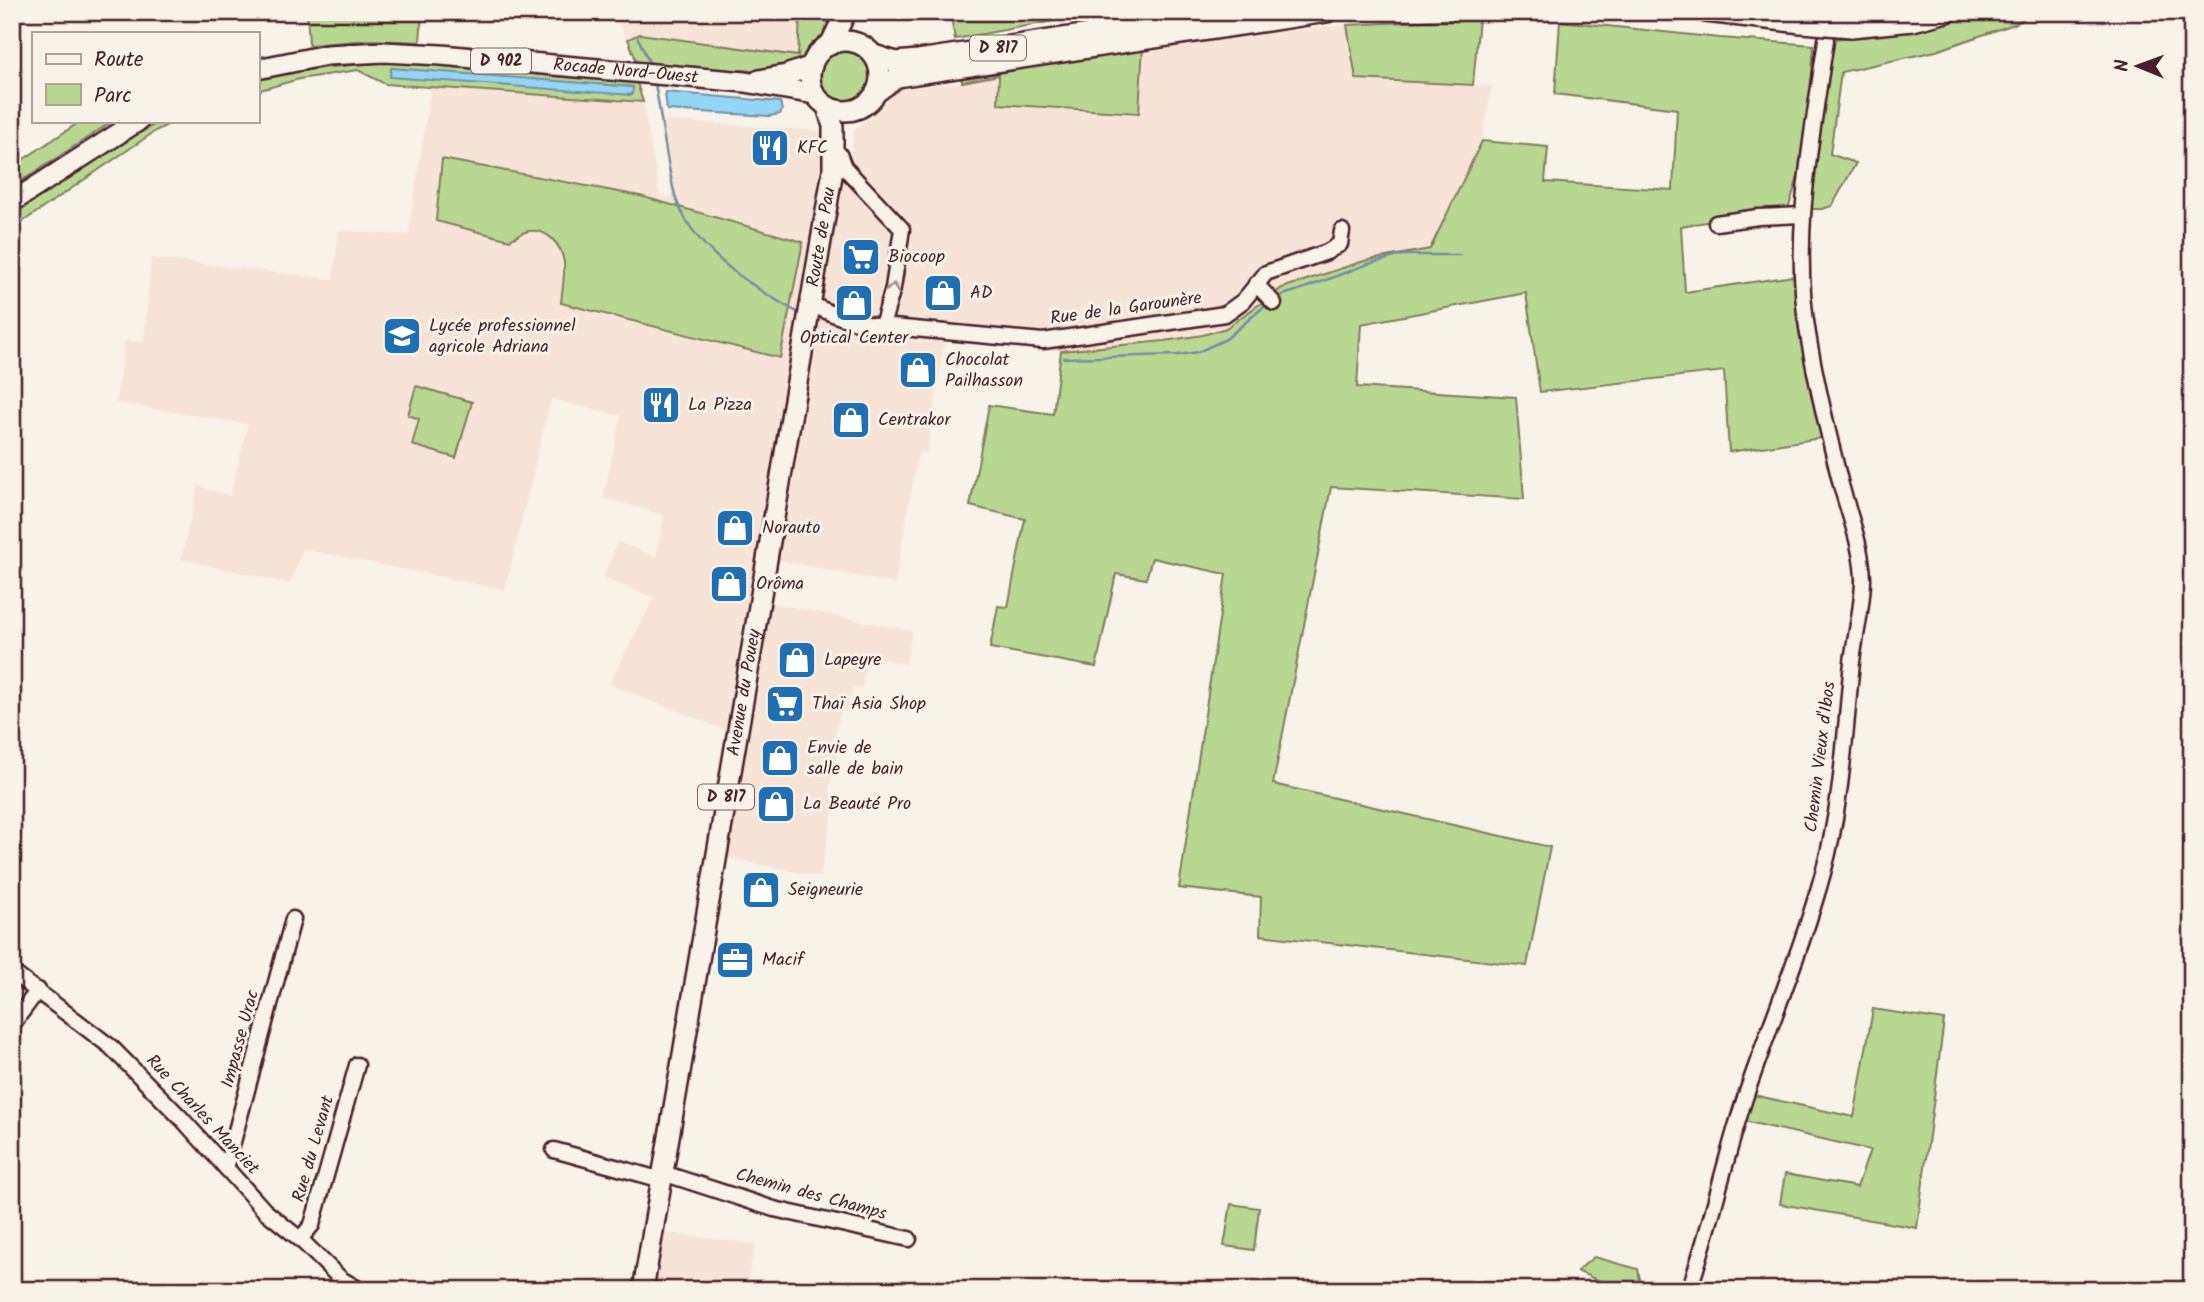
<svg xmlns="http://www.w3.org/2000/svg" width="2204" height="1302" font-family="Kalam,sans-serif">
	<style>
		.built { fill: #f8e4d7 }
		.green { fill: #b8d892; stroke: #817c5e; stroke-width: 2; fill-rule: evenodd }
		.water { fill: #93d7f5; stroke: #768da4; stroke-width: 2 }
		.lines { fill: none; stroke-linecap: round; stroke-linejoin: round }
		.stream { stroke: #768da4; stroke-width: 2.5 }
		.minor-casing { stroke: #4a1f2b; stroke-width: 19 }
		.major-casing { stroke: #4a1f2b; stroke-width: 24 }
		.minor { stroke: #f7f3e8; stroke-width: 14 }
		.major { stroke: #f7f3e8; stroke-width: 19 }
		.major-bridge-casing { stroke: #4a1f2b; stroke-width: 24; stroke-linecap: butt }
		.major-bridge { stroke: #f7f3e8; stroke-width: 19 }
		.oneway { stroke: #a0898a }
		.labels { text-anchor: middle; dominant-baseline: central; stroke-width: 6; stroke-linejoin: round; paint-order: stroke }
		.shield { fill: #f7f3e8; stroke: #7e5f64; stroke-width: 2 }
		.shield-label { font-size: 16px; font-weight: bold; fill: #4a1f2b }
		.street-label { font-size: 18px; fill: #4a1f2b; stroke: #f7f3e8 }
		.poi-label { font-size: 18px; fill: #4a1f2b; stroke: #f7f3e8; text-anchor: start }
	</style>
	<rect width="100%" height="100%" fill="#f7f3e8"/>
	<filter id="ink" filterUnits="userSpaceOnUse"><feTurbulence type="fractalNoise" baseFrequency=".0143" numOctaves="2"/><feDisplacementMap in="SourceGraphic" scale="14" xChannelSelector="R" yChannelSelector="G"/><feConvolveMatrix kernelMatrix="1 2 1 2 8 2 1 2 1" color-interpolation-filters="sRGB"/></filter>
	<g filter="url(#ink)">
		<g class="built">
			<path d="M 614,12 L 838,12 L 799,62 L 713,68 L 637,62 Z"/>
			<path d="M 1347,25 L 1356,79 L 1492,86 L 1482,141 L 1430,249 L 1364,261 L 1247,313 L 1226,328 L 1203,335 L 1164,341 L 1061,351 L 945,339 L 927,453 L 918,453 L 895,584 L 778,560 L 772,603 L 912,631 L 906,665 L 868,655 L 862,688 L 853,688 L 848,708 L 841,712 L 831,750 L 837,752 L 829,793 L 836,795 L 820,877 L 706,853 L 725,730 L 609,684 L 654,598 L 603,578 L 617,542 L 656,556 L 664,515 L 603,498 L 621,416 L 551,399 L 505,590 L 303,549 L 290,584 L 181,559 L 198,486 L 230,496 L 248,424 L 116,403 L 124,341 L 144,342 L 151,258 L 333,279 L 339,230 L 408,235 L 431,87 L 643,102 L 660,195 L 672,199 L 660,120 L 823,131 L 827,135 L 827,144 L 853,167 L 850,160 L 854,129 L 875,114 L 894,93 L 902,89 L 962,82 L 999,75 L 998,104 L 1143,45 Z"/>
			<path d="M 659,1232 L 756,1244 L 745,1290 L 650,1290 Z"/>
		</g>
		<g class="green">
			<path d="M 307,12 L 422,12 L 420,42 L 367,40 L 309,45 Z"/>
			<path d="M 766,12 L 838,12 C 831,24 809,57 798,62 C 762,79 678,65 637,62 L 628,39 L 640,34 L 798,56 L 800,17 L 798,13 L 784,16 Z"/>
			<path d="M 950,12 L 1103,12 L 955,39 Z"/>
			<path d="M 1978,12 L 2033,12 L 2017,23 L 1936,51 L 1841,72 L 1830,154 L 1856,163 L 1832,206 L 1822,209 L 1811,209 L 1809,201 L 1832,39 C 1881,35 1932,30 1978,12 Z"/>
			<path d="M 1479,18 L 1473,85 L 1356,79 L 1347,25 Z"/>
			<path d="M 1560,21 L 1720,38 L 1814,45 L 1809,114 L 1799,174 L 1788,209 L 1681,226 L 1685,292 L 1807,274 L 1813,334 L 1835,436 L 1729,452 L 1724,371 L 1540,392 L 1526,293 L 1361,324 L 1357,387 L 1516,397 L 1524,499 L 1331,487 L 1273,784 L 1550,847 L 1527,966 L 1260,935 L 1261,897 L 1179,888 L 1226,574 L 1152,558 L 1146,579 L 1116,574 L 1096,667 L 990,648 L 998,606 L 1008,607 L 1025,519 L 970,506 L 989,405 L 1053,414 L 1061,351 L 1164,341 L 1203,335 L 1226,328 L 1282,288 L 1364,261 L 1430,249 L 1482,141 L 1548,147 L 1545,182 L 1673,190 L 1677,109 L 1555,94 Z"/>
			<path d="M 1143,45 L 1139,113 L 998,104 L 999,75 L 962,82 L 961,75 Z"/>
			<circle cx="845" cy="78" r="27"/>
			<path d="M 399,62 L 637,83 L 643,102 L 385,84 L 358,70 L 299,79 L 257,91 L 257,79 C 304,69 351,64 399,62 ZM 391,69 L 632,87 L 632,95 Z"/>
			<path d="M 81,121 L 113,121 L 12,187 L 12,167 Z"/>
			<path d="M 161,121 L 175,121 L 157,130 L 15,227 L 12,249 L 12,215 L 119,144 Z"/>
			<path d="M 442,159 L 640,196 L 803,242 L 780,358 L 561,303 C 562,290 565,276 564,263 C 562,244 545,226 525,232 C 520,234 515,237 510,240 L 436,221 Z"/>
			<path d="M 416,386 L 472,402 L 456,458 L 412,445 L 419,419 L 408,415 Z"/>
			<path d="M 1873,1009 L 1944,1020 L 1917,1228 L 1780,1204 L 1785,1174 L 1857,1187 L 1870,1150 L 1744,1121 L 1753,1095 L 1854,1117 Z"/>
			<path d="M 1231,1204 L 1259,1208 L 1254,1250 L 1224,1246 Z"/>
			<path d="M 1594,1257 L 1638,1269 L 1640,1280 L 1630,1290 L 1597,1280 L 1577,1271 Z"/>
		</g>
		<g class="water">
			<path d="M 391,68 L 633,87 L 632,95 L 390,77 Z"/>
			<path d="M 665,92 L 780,102 L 782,110 L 780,114 L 769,116 L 667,110 Z"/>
		</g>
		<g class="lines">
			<g class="stream">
				<path d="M 638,38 L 649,62"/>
				<path d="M 655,84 C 662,120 666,161 675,195 C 690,248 752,287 797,312"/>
				<path d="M 1274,298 L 1305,288 L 1368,264 L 1403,255 L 1460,255"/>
				<path d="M 1064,358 L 1178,355 L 1198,352 L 1226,339 L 1267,304"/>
			</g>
			<g class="minor-casing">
				<g id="minor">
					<path d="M 1716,223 L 1758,217 L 1802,215"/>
					<path d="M 1256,284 L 1274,303"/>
					<path d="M 809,303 C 835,316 853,323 882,326 L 893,288 L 902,229 L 844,167 L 839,154"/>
					<path d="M 882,326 L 1043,341 L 1225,314 L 1243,301 L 1266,273 L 1327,252 L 1340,244 L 1342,231"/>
					<path d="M 12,972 L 111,1047 L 182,1119 L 265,1211 L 300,1239 L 341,1279 L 360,1290"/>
					<path d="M 12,1025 L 38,990"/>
					<path d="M 554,1150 L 662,1180"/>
					<path d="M 226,1168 L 293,919"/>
					<path d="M 663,1173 L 774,1209 L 909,1239"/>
					<path d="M 300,1239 L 312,1225 L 357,1065"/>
					<path d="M 1689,1290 C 1711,1227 1724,1161 1745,1098 C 1770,1023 1802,950 1823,873 C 1842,805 1845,732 1852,662 C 1855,636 1863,605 1863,579 C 1862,547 1850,517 1841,485 C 1829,436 1816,385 1808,334 C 1791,237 1812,137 1826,40"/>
				</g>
			</g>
			<g class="major-casing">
				<g id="major">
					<path d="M 1706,12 L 1802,23"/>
					<path d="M 1851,27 L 1913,21 L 1947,12"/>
					<circle cx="845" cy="76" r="35"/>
					<path d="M 830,45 L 846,12"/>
					<path d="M 874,55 L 896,62 L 918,60 L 1233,12"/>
					<path id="s1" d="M 257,69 L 327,55 L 384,52 L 441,55 L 745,82 L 815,94"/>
					<path d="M 759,80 L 786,75 L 812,66"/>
					<path d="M 877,92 L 897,77 L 1327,12"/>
					<path d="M 12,202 L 138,121"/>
					<path id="s2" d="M 643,1290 L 833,170 L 833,126 L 827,107"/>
				</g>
			</g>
			<use href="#minor" class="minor"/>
			<use href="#major" class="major"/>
			<g class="major-bridge-casing">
				<path id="major-bridge" d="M 1802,23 L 1851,27"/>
			</g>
			<use href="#major-bridge" class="major-bridge"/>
		</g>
		<defs><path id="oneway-chevron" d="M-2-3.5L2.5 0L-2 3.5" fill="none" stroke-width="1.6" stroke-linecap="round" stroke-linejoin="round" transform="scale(1.75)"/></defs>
		<use class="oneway" href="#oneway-chevron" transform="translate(893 288) rotate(-79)"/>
	</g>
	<defs>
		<g id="restaurant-square" transform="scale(2.0125)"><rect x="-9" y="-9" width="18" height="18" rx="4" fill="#1f6fb2" stroke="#f7f3e8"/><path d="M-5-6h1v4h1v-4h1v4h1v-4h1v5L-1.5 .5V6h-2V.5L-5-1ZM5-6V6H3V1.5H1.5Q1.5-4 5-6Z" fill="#fff"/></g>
		<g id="supermarket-square" transform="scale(2.0125)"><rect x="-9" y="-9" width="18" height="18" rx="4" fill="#1f6fb2" stroke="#f7f3e8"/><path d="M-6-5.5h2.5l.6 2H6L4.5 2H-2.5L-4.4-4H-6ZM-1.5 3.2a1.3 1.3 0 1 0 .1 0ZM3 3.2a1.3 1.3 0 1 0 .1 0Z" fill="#fff"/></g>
		<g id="shop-square" transform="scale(2.0125)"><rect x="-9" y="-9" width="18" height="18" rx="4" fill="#1f6fb2" stroke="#f7f3e8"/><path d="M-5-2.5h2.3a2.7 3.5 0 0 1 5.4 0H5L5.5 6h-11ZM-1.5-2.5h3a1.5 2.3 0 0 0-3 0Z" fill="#fff"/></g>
		<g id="school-square" transform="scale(2.0125)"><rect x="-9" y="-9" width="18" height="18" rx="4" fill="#1f6fb2" stroke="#f7f3e8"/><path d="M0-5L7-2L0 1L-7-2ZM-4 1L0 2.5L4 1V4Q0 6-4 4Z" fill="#fff"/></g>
		<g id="office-square" transform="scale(2.0125)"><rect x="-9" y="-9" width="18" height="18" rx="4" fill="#1f6fb2" stroke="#f7f3e8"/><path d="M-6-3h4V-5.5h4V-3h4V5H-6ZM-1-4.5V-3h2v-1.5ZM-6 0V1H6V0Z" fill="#fff"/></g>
	</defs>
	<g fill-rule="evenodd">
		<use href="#restaurant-square" x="770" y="148"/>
		<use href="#supermarket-square" x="861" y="257"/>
		<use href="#shop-square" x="943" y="293"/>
		<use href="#shop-square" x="854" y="303"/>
		<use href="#school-square" x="402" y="336"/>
		<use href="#shop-square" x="918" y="370"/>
		<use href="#restaurant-square" x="661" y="405"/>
		<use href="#shop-square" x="851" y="420"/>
		<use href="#shop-square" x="735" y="528"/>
		<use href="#shop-square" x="729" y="584"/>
		<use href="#shop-square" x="797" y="660"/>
		<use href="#supermarket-square" x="785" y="704"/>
		<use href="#shop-square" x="780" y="758"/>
		<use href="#shop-square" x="776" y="804"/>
		<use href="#shop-square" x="761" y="890"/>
		<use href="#office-square" x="735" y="960"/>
	</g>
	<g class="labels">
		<g class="shield">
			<rect x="970" y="35.5" width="56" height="25" rx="5"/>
			<rect x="471" y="48.5" width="60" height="25" rx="5"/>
			<rect x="698" y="784.5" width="56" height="25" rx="5"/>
		</g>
		<g class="shield-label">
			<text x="998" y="48">D 817</text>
			<text x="501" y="61">D 902</text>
			<text x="726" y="797">D 817</text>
		</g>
		<g class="street-label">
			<text stroke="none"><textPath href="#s1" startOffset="371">Rocade Nord-Ouest</textPath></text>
			<text stroke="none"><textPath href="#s2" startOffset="1068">Route de Pau</textPath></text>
			<text transform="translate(1126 309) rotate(-8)">Rue de la Garounère</text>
			<text stroke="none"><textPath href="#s2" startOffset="606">Avenue du Pouey</textPath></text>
			<text transform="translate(1821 757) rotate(-83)">Chemin Vieux d'Ibos</text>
			<text transform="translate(241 1039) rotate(-75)">Impasse Urac</text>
			<text transform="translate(202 1115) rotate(47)">Rue Charles Manciet</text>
			<text transform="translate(314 1149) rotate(-74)">Rue du Levant</text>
			<text transform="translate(811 1195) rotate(15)">Chemin des Champs</text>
		</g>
		<g class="poi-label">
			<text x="797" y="148">KFC</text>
			<text x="888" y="257">Biocoop</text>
			<text x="970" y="293">AD</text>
			<text x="429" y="326">Lycée professionnel<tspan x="429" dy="21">agricole Adriana</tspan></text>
			<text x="854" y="338" text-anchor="middle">Optical Center</text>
			<text x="945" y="360">Chocolat<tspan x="945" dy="21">Pailhasson</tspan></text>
			<text x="688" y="405">La Pizza</text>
			<text x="878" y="420">Centrakor</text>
			<text x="762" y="528">Norauto</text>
			<text x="756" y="584">Orôma</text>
			<text x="824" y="660">Lapeyre</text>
			<text x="812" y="704">Thaï Asia Shop</text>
			<text x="807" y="748">Envie de<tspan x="807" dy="21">salle de bain</tspan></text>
			<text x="803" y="804">La Beauté Pro</text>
			<text x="788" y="890">Seigneurie</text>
			<text x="762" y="960">Macif</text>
		</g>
	</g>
	<rect width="2204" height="1302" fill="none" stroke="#f7f3e8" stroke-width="42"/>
	<rect x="21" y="21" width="2162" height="1260" fill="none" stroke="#4a1f2b" stroke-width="2.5" filter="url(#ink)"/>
	<rect x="32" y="32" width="228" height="91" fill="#f7f3e8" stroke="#b29e9c" stroke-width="2"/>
	<rect x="46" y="54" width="35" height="10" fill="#f7f3e8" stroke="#b29e9c" stroke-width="2"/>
	<text x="94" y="66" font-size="21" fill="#4a1f2b">Route</text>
	<rect x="46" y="84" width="35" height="21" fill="#b8d892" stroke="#b29e9c" stroke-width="2"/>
	<text x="94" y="102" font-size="21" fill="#4a1f2b">Parc</text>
	<g transform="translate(2138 66) rotate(271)" stroke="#f7f3e8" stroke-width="5" paint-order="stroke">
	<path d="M0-5L12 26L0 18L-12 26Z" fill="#4a1f2b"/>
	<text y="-10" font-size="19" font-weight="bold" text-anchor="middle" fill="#4a1f2b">N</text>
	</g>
</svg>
